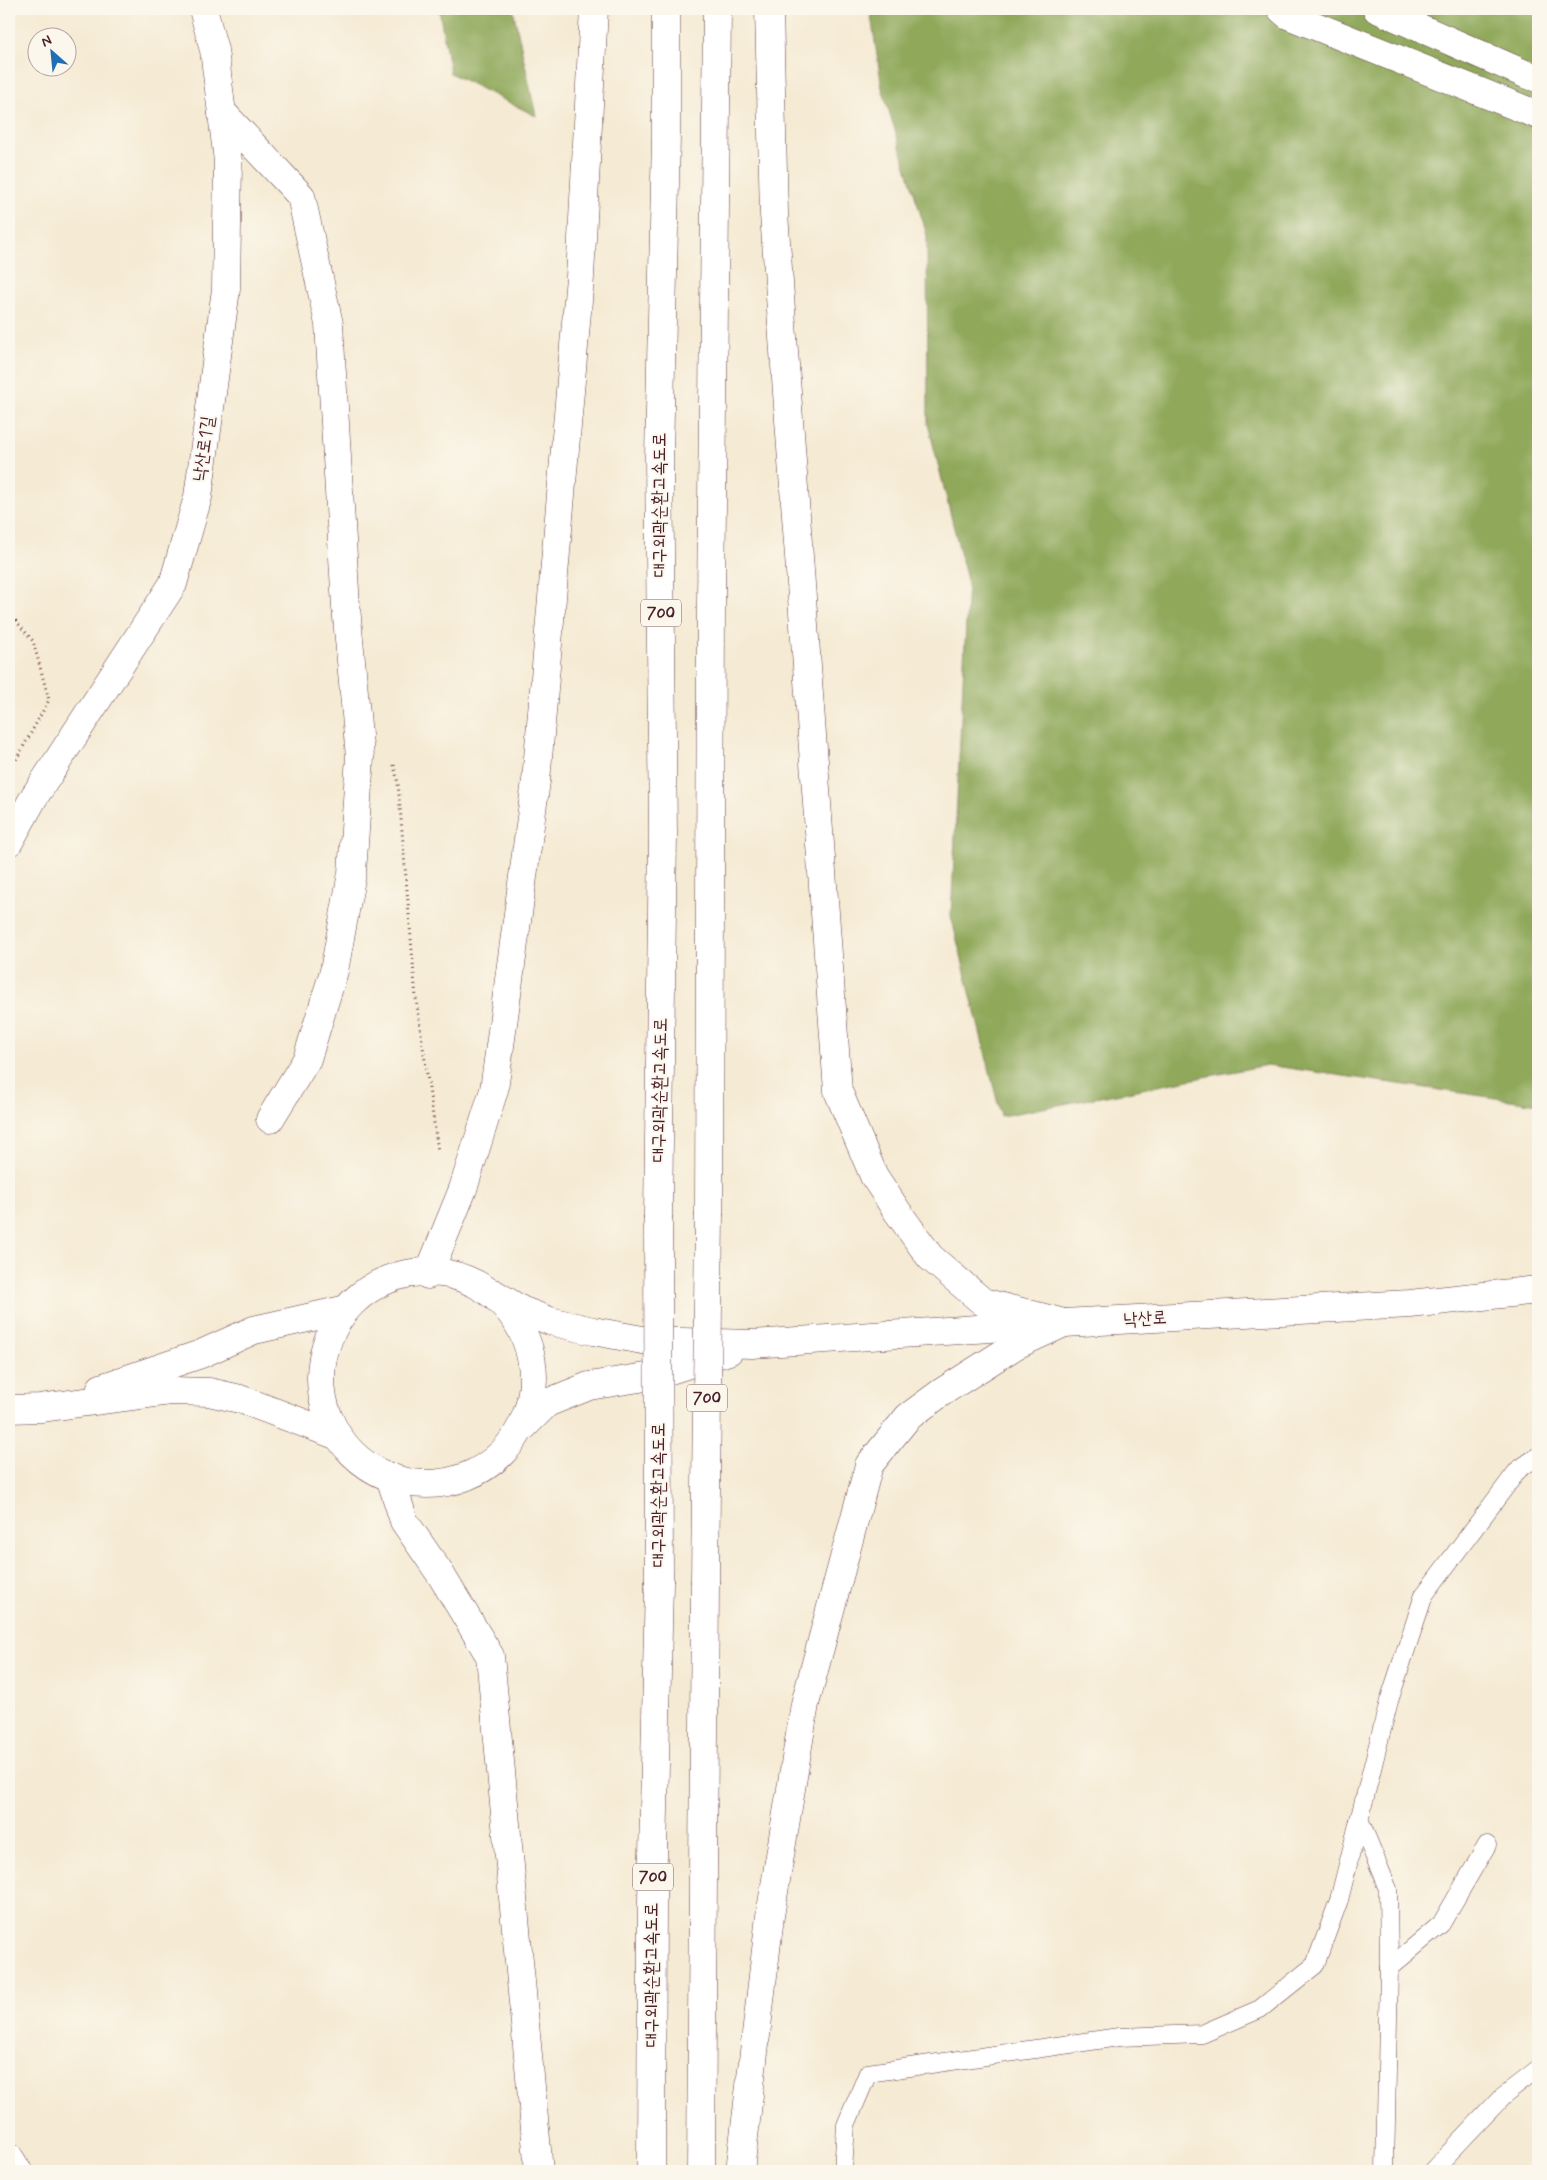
<svg xmlns="http://www.w3.org/2000/svg" width="1547" height="2180" font-family="Mynerve,'Poor Story',sans-serif">
	<style>
		.forest { fill: #8fa85a; stroke: #6c6442 }
		.lines { fill: none; stroke-linecap: round; stroke-linejoin: round }
		.lane-casing { stroke: #643d44; stroke-width: 19 }
		.street-casing { stroke: #643d44; stroke-width: 29 }
		.secondary-casing { stroke: #643d44; stroke-width: 29 }
		.highway-casing { stroke: #643d44; stroke-width: 29 }
		.path { stroke: #643d44; stroke-width: 3; stroke-dasharray: 1 4; stroke-linecap: butt }
		.lane { stroke: #fff; stroke-width: 18 }
		.street { stroke: #fff; stroke-width: 28 }
		.secondary { stroke: #fff; stroke-width: 28 }
		.highway { stroke: #fff; stroke-width: 28 }
		.highway-bridge-casing { stroke: #643d44; stroke-width: 29; stroke-linecap: butt }
		.highway-bridge { stroke: #fff; stroke-width: 28 }
		.labels { text-anchor: middle; dominant-baseline: central; stroke-width: 4; stroke-linejoin: round; paint-order: stroke }
		.shield { fill: #fbf7ec; stroke: #7f6065; stroke-width: 1 }
		.shield-label { font-size: 16px; font-weight: bold; fill: #4a1f2b }
		.street-label { font-size: 18px; fill: #4a1f2b; stroke: #fbf7ec }
	</style>
	<rect width="100%" height="100%" fill="#fbf7ec"/>
	<filter id="ink" filterUnits="userSpaceOnUse"><feTurbulence type="fractalNoise" baseFrequency=".02" numOctaves="2"/><feDisplacementMap in="SourceGraphic" scale="10" xChannelSelector="R" yChannelSelector="G"/><feConvolveMatrix kernelMatrix="1 2 1 2 8 2 1 2 1" color-interpolation-filters="sRGB"/></filter>
	<filter id="wash" filterUnits="userSpaceOnUse"><feTurbulence type="fractalNoise" baseFrequency=".0096" numOctaves="4" result="noise"/><feDisplacementMap in="SourceGraphic" scale="20" xChannelSelector="R" yChannelSelector="G"/><feGaussianBlur stdDeviation="1.12" result="paint"/><feColorMatrix in="noise" values="0 0 0 0 0 0 0 0 0 0 0 0 0 0 0 0 0 1.4 0 .05"/><feComposite in="paint" operator="in"/></filter>
	<g filter="url(#wash)">
		<rect width="100%" height="100%" fill="#f5ead3"/>
		<g class="forest">
			<path d="M 439,9 L 513,9 L 536,116 L 450,73 Z"/>
			<path d="M 870,9 L 1538,9 L 1538,1104 L 1267,1065 L 1001,1116 L 951,916 L 968,584 L 928,424 L 927,235 L 882,88 Z"/>
		</g>
	</g>
	<g filter="url(#ink)">
		<g class="lines">
			<g class="lane-casing">
				<g id="lane">
					<path d="M 1359,1819 L 1388,1889 L 1389,1968"/>
					<path d="M 843,2171 L 846,2125 L 868,2073 L 1119,2037 L 1202,2034 L 1260,2009 L 1315,1965 L 1339,1900 L 1389,1701 L 1424,1595 L 1518,1470 L 1538,1456"/>
					<path d="M 1385,2171 L 1389,1968 L 1441,1924 L 1487,1845"/>
					<path d="M 1432,2171 L 1503,2096 L 1538,2069"/>
				</g>
			</g>
			<g class="street-casing">
				<path id="street" d="M 222,112 L 301,196 L 329,324 L 346,607 L 360,757 L 352,873 L 334,971 L 307,1059 L 270,1119"/>
			</g>
			<g class="secondary-casing">
				<g id="secondary">
					<path d="M 9,842 L 34,797 L 173,584 L 198,497 L 226,289 L 228,161 L 214,50 L 203,9"/>
					<circle cx="427" cy="1378" r="106"/>
					<path d="M 493,1293 L 521,1310 L 550,1321 L 593,1331 L 648,1341 L 752,1344 L 1064,1323 L 1410,1304 L 1538,1290"/>
					<path d="M 101,1388 L 201,1354 L 254,1330 L 343,1310"/>
					<path d="M 9,1409 L 40,1408 L 170,1391 L 209,1392 L 240,1399 L 338,1436"/>
					<path d="M 524,1426 L 547,1403 L 589,1386 L 652,1376 L 729,1351"/>
					<path d="M 9,2157 L 18,2171"/>
				</g>
			</g>
			<g class="highway-casing">
				<g id="highway">
					<path d="M 769,9 L 774,214 L 838,1091 L 874,1176 L 897,1211 L 930,1257 L 983,1302 L 1064,1323"/>
					<path d="M 1281,9 L 1288,15 L 1538,115"/>
					<path d="M 1377,9 L 1525,74 L 1538,78"/>
					<path d="M 709,1213 L 711,603 L 717,9"/>
					<path d="M 658,1216 L 663,834 L 659,457 L 666,136 L 666,9"/>
					<path d="M 428,1275 L 463,1189 L 494,1090 L 536,781 L 580,277 L 594,9"/>
					<path d="M 390,1477 L 404,1521 L 441,1575 L 490,1656 L 539,2171"/>
					<path d="M 651,2171 L 652,1901 L 659,1582"/>
					<path d="M 701,2171 L 705,1583"/>
					<path d="M 740,2171 L 770,1916 L 805,1704 L 869,1465 L 908,1417 L 942,1392 L 1016,1345 L 1064,1323"/>
				</g>
			</g>
			<g class="path">
				<path d="M 9,613 L 33,641 L 49,700 L 16,760"/>
				<path d="M 394,765 L 398,783 L 416,998 L 438,1151"/>
			</g>
			<use href="#lane" class="lane"/>
			<use href="#street" class="street"/>
			<use href="#secondary" class="secondary"/>
			<use href="#highway" class="highway"/>
			<g class="highway-bridge-casing">
				<g id="highway-bridge">
					<path d="M 658,1216 L 659,1582"/>
					<path d="M 705,1583 L 709,1213"/>
				</g>
			</g>
			<use href="#highway-bridge" class="highway-bridge"/>
		</g>
	</g>
	<g class="labels">
		<g class="shield">
			<rect x="641" y="599.5" width="40" height="27" rx="4"/>
			<rect x="687" y="1384.5" width="40" height="27" rx="4"/>
			<rect x="633" y="1863.5" width="40" height="27" rx="4"/>
		</g>
		<g class="shield-label">
			<text x="661" y="613">700</text>
			<text x="707" y="1398">700</text>
			<text x="653" y="1877">700</text>
		</g>
		<g class="street-label">
			<text transform="translate(204 449) rotate(-82)">낙산로1길</text>
			<text transform="translate(660 505) rotate(-90)">대구외곽순환고속도로</text>
			<text transform="translate(660 1090) rotate(-89)">대구외곽순환고속도로</text>
			<text transform="translate(1145 1319) rotate(-3)">낙산로</text>
			<text transform="translate(659 1495) rotate(-90)">대구외곽순환고속도로</text>
			<text transform="translate(652 1975) rotate(-90)">대구외곽순환고속도로</text>
		</g>
	</g>
	<rect width="1547" height="2180" fill="none" stroke="#fbf7ec" stroke-width="30"/>
	<g transform="translate(52 52) rotate(333)"><circle r="24" fill="#fbf7ec" stroke="#b4a19f"/>
	<path d="M0-4L9 19L0 12L-9 19Z" fill="#1f6fb2"/>
	<text y="-8" font-size="14" font-weight="bold" text-anchor="middle" fill="#4a1f2b">N</text>
	</g>
</svg>
